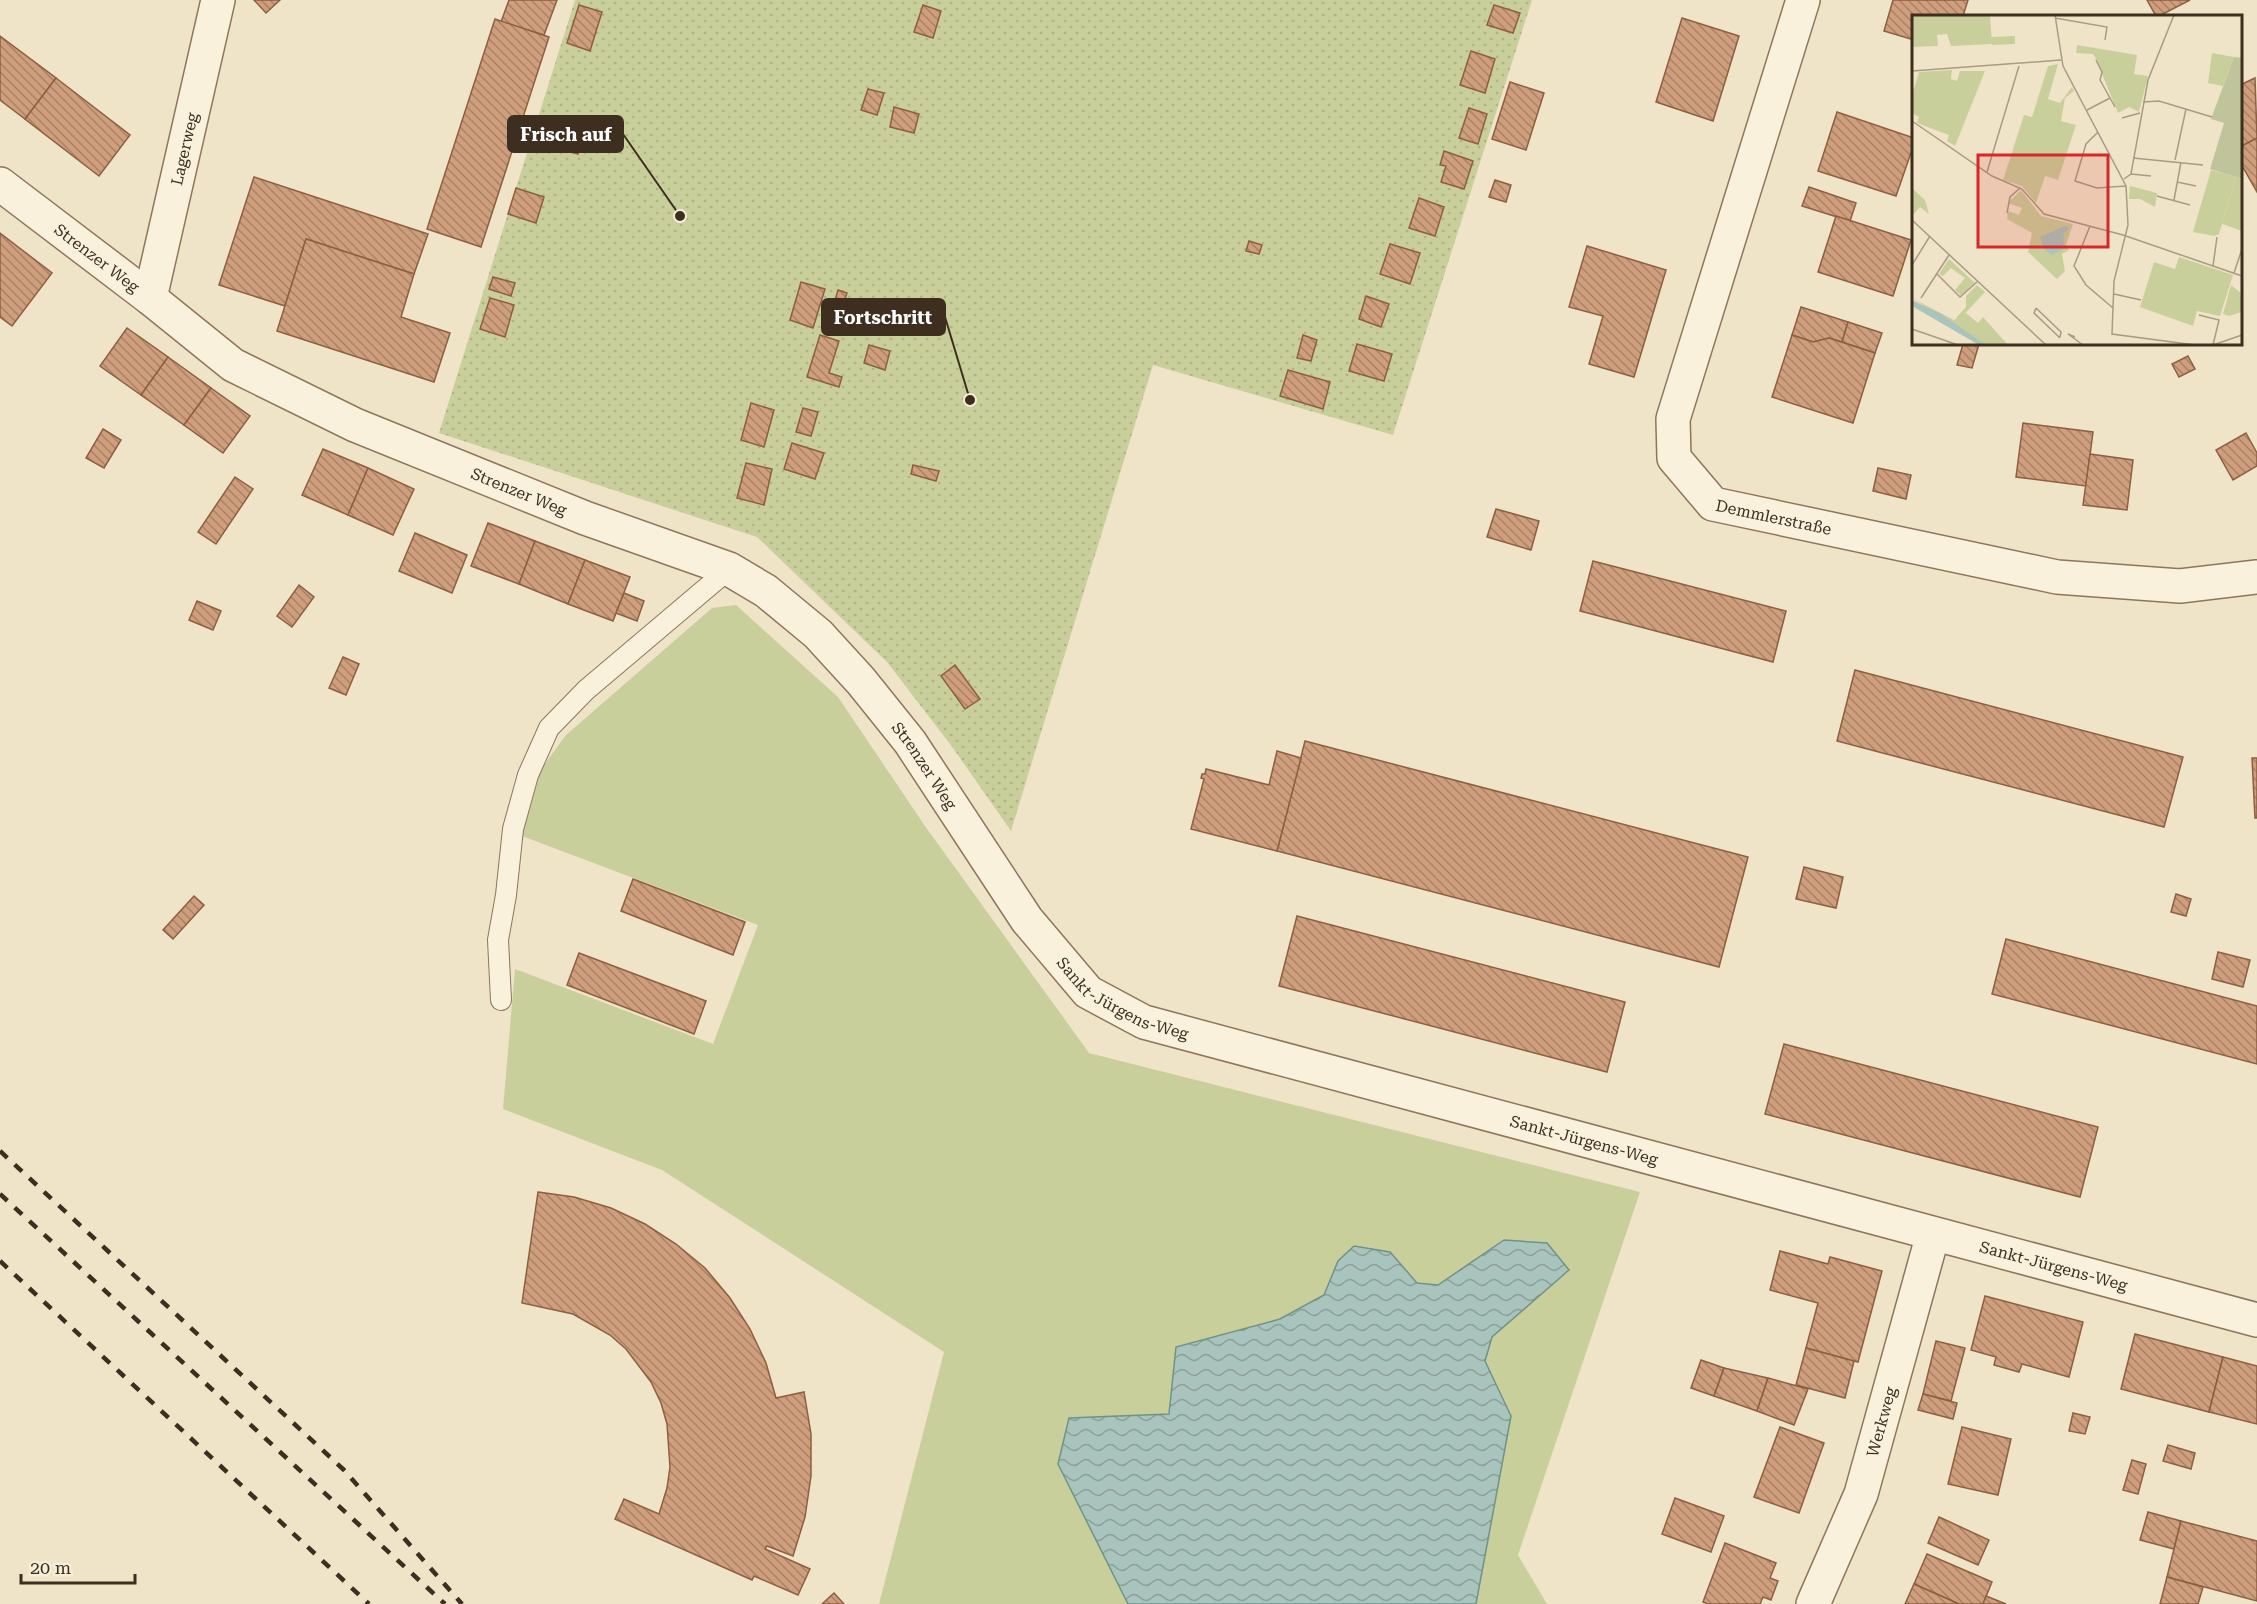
<svg xmlns="http://www.w3.org/2000/svg" width="2257" height="1604" font-family="'Roboto Serif',serif">
	<style>
		.grass { fill: #c9cf9b }
		.garden { fill: url(#garden-dots) }
		.water { fill: url(#water-waves); stroke: #6f938a; stroke-width: 1.5 }
		.building { fill: url(#building-back-hatch); stroke: #8d5f41; stroke-width: 1.5 }
		.lines { fill: none; stroke-linecap: round; stroke-linejoin: round }
		.service-casing { stroke: #8d765c; stroke-width: 22 }
		.minor-casing { stroke: #8d765c; stroke-width: 36 }
		.service { stroke: #faf1dc; stroke-width: 20 }
		.minor { stroke: #faf1dc; stroke-width: 33 }
		.rail { stroke: #3d2e20; stroke-width: 4.5; stroke-dasharray: 10 10; stroke-linecap: butt }
		.labels { text-anchor: middle; dominant-baseline: central; stroke-width: 6; stroke-linejoin: round; paint-order: stroke }
		.street-label { font-size: 16px; fill: #3d2e20; stroke: #f7eed8 }
		.inset-road { fill: none; stroke: #a89b85; stroke-width: 1.5 }
		.view { fill: #d62828; fill-opacity: 0.15; stroke: #d62828; stroke-width: 3 }
		.inset-edge { fill: none; stroke: #3d2e20; stroke-width: 3 }
		.leader { fill: none; stroke: #3d2e20; stroke-width: 2 }
		.callout-dot { fill: #3d2e20; stroke: #f7eed8; stroke-width: 2 }
		.callout { fill: #3d2e20; stroke: #3d2e20; stroke-width: 2 }
		.callout-label { font-size: 18px; text-anchor: middle; font-weight: bold; fill: #fff }
	</style>
	<defs>
		<pattern id="garden-dots" width="8" height="8" patternUnits="userSpaceOnUse" patternTransform="scale(1.5)"><rect width="8" height="8" fill="#c9cf9b"/><path d="M2 2h.1M6 6h.1" fill="none" stroke="#aeb285" stroke-width="1.8" stroke-linecap="round"/></pattern>
		<pattern id="water-waves" width="16" height="10" patternUnits="userSpaceOnUse" patternTransform="scale(1.5)"><rect width="16" height="10" fill="#a9c4bc"/><path d="M0 5q4-4 8 0t8 0" fill="none" stroke="#8ba098"/></pattern>
		<pattern id="building-back-hatch" width="6" height="6" patternUnits="userSpaceOnUse" patternTransform="scale(1.5)"><rect width="6" height="6" fill="#cf9f7d"/><path d="M-1 5l2 2M0 0l6 6M5-1l2 2" fill="none" stroke="#a98266"/></pattern>
	</defs>
	<rect width="100%" height="100%" fill="#f0e4c8"/>
	<path class="grass" d="M 736,605 L 838,697 L 925,826 L 1089,1053 L 1640,1192 L 1518,1555 L 1547,1604 L 879,1604 L 944,1352 L 662,1170 L 503,1109 L 515,969 L 713,1044 L 758,925 L 522,836 L 541,769 L 566,735 L 712,608 Z"/>
	<path class="garden" d="M 575,0 L 1532,0 L 1393,435 L 1153,365 L 1011,831 L 953,748 L 887,662 L 757,537 L 439,433 Z"/>
	<path class="water" d="M 1504,1240 L 1547,1243 L 1569,1270 L 1492,1337 L 1485,1361 L 1511,1416 L 1476,1604 L 1128,1604 L 1058,1464 L 1069,1418 L 1169,1414 L 1176,1347 L 1280,1319 L 1324,1295 L 1338,1261 L 1354,1246 L 1390,1252 L 1417,1283 L 1438,1285 Z"/>
	<g class="building">
		<path d="M 254,0 L 280,0 L 266,13 Z"/>
		<path d="M 509,0 L 557,0 L 544,35 L 501,22 Z"/>
		<path d="M 1893,0 L 1968,0 L 1963,16 L 1914,16 L 1914,40 L 1884,31 Z"/>
		<path d="M 2147,0 L 2190,0 L 2159,16 L 2156,16 Z"/>
		<path d="M 579,5 L 602,12 L 590,51 L 567,43 Z"/>
		<path d="M 923,5 L 941,11 L 933,38 L 914,32 Z"/>
		<path d="M 1494,5 L 1520,13 L 1513,33 L 1487,25 Z"/>
		<path d="M 1682,18 L 1739,36 L 1713,121 L 1656,102 Z"/>
		<path d="M 495,19 L 549,37 L 481,247 L 427,229 Z"/>
		<path d="M 0,36 L 56,78 L 25,119 L 0,100 Z"/>
		<path d="M 1471,51 L 1495,59 L 1485,93 L 1460,85 Z"/>
		<path d="M 56,78 L 130,135 L 99,176 L 25,119 Z"/>
		<path d="M 2255,78 L 2257,138 L 2240,147 L 2240,85 Z"/>
		<path d="M 1510,82 L 1544,93 L 1526,150 L 1492,139 Z"/>
		<path d="M 868,89 L 884,93 L 877,115 L 861,110 Z"/>
		<path d="M 894,107 L 919,114 L 914,133 L 890,127 Z"/>
		<path d="M 1469,108 L 1487,114 L 1478,144 L 1459,138 Z"/>
		<path d="M 1837,112 L 1914,138 L 1914,144 L 1896,196 L 1818,171 Z"/>
		<path d="M 566,119 L 587,125 L 578,154 L 557,148 Z"/>
		<path d="M 2257,138 L 2257,192 L 2240,162 L 2240,147 Z"/>
		<path d="M 1444,151 L 1473,161 L 1464,189 L 1441,182 L 1446,166 L 1440,165 Z"/>
		<path d="M 254,177 L 428,234 L 414,274 L 306,239 L 285,306 L 219,285 Z"/>
		<path d="M 1495,180 L 1511,185 L 1506,202 L 1489,197 Z"/>
		<path d="M 1809,187 L 1856,203 L 1850,221 L 1802,206 Z"/>
		<path d="M 516,188 L 544,197 L 536,223 L 508,214 Z"/>
		<path d="M 1419,198 L 1444,207 L 1435,236 L 1409,228 Z"/>
		<path d="M 1836,216 L 1911,240 L 1893,296 L 1818,272 Z"/>
		<path d="M 0,233 L 52,273 L 12,326 L 0,317 Z"/>
		<path d="M 306,239 L 414,274 L 401,317 L 450,333 L 434,382 L 277,331 Z"/>
		<path d="M 1249,241 L 1262,245 L 1259,254 L 1246,251 Z"/>
		<path d="M 1390,244 L 1420,253 L 1410,284 L 1380,274 Z"/>
		<path d="M 1587,246 L 1666,270 L 1634,377 L 1589,364 L 1603,316 L 1569,307 Z"/>
		<path d="M 493,277 L 515,283 L 511,296 L 489,289 Z"/>
		<path d="M 801,282 L 825,289 L 813,328 L 790,320 Z"/>
		<path d="M 838,290 L 847,293 L 845,299 L 860,303 L 853,328 L 829,321 Z"/>
		<path d="M 1366,296 L 1389,304 L 1381,327 L 1359,319 Z"/>
		<path d="M 490,298 L 514,305 L 505,337 L 480,329 Z"/>
		<path d="M 1801,307 L 1848,322 L 1842,342 L 1829,338 L 1813,342 L 1792,335 Z"/>
		<path d="M 1848,322 L 1882,333 L 1875,353 L 1842,342 Z"/>
		<path d="M 127,328 L 168,357 L 141,395 L 100,366 Z"/>
		<path d="M 820,335 L 839,341 L 829,373 L 842,377 L 839,387 L 807,377 Z"/>
		<path d="M 1303,335 L 1317,340 L 1311,361 L 1297,358 Z"/>
		<path d="M 1792,335 L 1813,342 L 1829,338 L 1875,353 L 1853,423 L 1772,397 Z"/>
		<path d="M 1357,344 L 1392,354 L 1384,381 L 1349,371 Z"/>
		<path d="M 1963,344 L 1979,344 L 1972,368 L 1957,365 Z"/>
		<path d="M 869,345 L 890,351 L 885,370 L 864,363 Z"/>
		<path d="M 2188,356 L 2195,369 L 2179,377 L 2172,364 Z"/>
		<path d="M 168,357 L 211,388 L 184,425 L 141,395 Z"/>
		<path d="M 1288,370 L 1330,382 L 1323,409 L 1280,396 Z"/>
		<path d="M 211,388 L 250,416 L 223,453 L 184,425 Z"/>
		<path d="M 751,403 L 774,410 L 764,447 L 741,440 Z"/>
		<path d="M 803,408 L 818,412 L 811,436 L 796,432 Z"/>
		<path d="M 2023,423 L 2093,432 L 2086,486 L 2016,477 Z"/>
		<path d="M 103,429 L 121,440 L 104,468 L 86,458 Z"/>
		<path d="M 2246,433 L 2257,453 L 2257,466 L 2233,480 L 2216,450 Z"/>
		<path d="M 792,443 L 824,453 L 815,479 L 784,469 Z"/>
		<path d="M 323,449 L 368,468 L 348,515 L 302,495 Z"/>
		<path d="M 2090,454 L 2133,460 L 2127,510 L 2083,505 Z"/>
		<path d="M 746,463 L 772,469 L 764,505 L 737,498 Z"/>
		<path d="M 913,465 L 939,471 L 936,481 L 911,474 Z"/>
		<path d="M 368,468 L 414,489 L 393,535 L 348,515 Z"/>
		<path d="M 1878,468 L 1911,475 L 1906,499 L 1873,491 Z"/>
		<path d="M 235,477 L 253,489 L 216,544 L 198,532 Z"/>
		<path d="M 1496,509 L 1539,521 L 1531,550 L 1487,537 Z"/>
		<path d="M 488,523 L 535,541 L 519,584 L 471,566 Z"/>
		<path d="M 415,533 L 467,555 L 452,593 L 399,571 Z"/>
		<path d="M 535,541 L 585,560 L 568,604 L 519,584 Z"/>
		<path d="M 585,560 L 630,577 L 613,621 L 568,604 Z"/>
		<path d="M 1593,561 L 1786,611 L 1773,662 L 1580,611 Z"/>
		<path d="M 299,585 L 314,597 L 292,627 L 277,616 Z"/>
		<path d="M 624,593 L 644,601 L 637,621 L 616,613 Z"/>
		<path d="M 197,601 L 221,611 L 213,630 L 189,620 Z"/>
		<path d="M 343,657 L 359,664 L 346,695 L 329,688 Z"/>
		<path d="M 955,665 L 980,699 L 965,709 L 941,676 Z"/>
		<path d="M 1855,670 L 2183,757 L 2164,827 L 1837,741 Z"/>
		<path d="M 1305,741 L 1748,857 L 1719,967 L 1277,851 Z"/>
		<path d="M 1277,751 L 1301,758 L 1277,851 L 1191,829 L 1204,779 L 1201,778 L 1202,774 L 1205,774 L 1206,769 L 1269,785 Z"/>
		<path d="M 2252,758 L 2257,758 L 2257,818 L 2255,818 Z"/>
		<path d="M 1804,867 L 1843,877 L 1836,908 L 1796,899 Z"/>
		<path d="M 633,879 L 745,922 L 733,955 L 621,911 Z"/>
		<path d="M 2176,894 L 2191,899 L 2186,916 L 2171,912 Z"/>
		<path d="M 194,896 L 204,905 L 173,939 L 163,930 Z"/>
		<path d="M 1297,916 L 1625,1002 L 1607,1072 L 1279,986 Z"/>
		<path d="M 2006,939 L 2257,1006 L 2257,1064 L 1992,994 Z"/>
		<path d="M 2218,952 L 2250,960 L 2243,987 L 2212,979 Z"/>
		<path d="M 579,953 L 706,1001 L 694,1034 L 567,985 Z"/>
		<path d="M 1784,1044 L 2098,1127 L 2080,1197 L 1765,1114 Z"/>
		<path d="M 538,1192 L 574,1197 L 611,1208 L 645,1224 L 676,1244 L 705,1268 L 730,1298 L 750,1329 L 766,1363 L 776,1398 L 804,1392 L 811,1434 L 811,1476 L 805,1517 L 793,1556 L 767,1546 L 765,1549 L 810,1569 L 798,1595 L 754,1576 L 752,1580 L 615,1519 L 624,1499 L 659,1514 L 667,1488 L 670,1467 L 667,1424 L 661,1403 L 651,1382 L 626,1349 L 610,1335 L 573,1314 L 522,1303 Z"/>
		<path d="M 1780,1251 L 1828,1264 L 1830,1257 L 1882,1271 L 1858,1362 L 1806,1348 L 1818,1303 L 1770,1290 Z"/>
		<path d="M 1985,1296 L 2083,1322 L 2069,1377 L 2022,1364 L 2019,1372 L 1994,1365 L 1996,1357 L 1971,1350 Z"/>
		<path d="M 2135,1334 L 2223,1357 L 2209,1412 L 2121,1389 Z"/>
		<path d="M 1936,1341 L 1965,1348 L 1951,1401 L 1923,1394 Z"/>
		<path d="M 1806,1348 L 1854,1361 L 1845,1398 L 1796,1385 Z"/>
		<path d="M 2223,1357 L 2257,1366 L 2257,1424 L 2209,1412 Z"/>
		<path d="M 1701,1360 L 1724,1368 L 1714,1396 L 1691,1388 Z"/>
		<path d="M 1724,1368 L 1768,1378 L 1757,1411 L 1714,1396 Z"/>
		<path d="M 1768,1378 L 1808,1389 L 1794,1425 L 1757,1411 Z"/>
		<path d="M 1923,1394 L 1957,1403 L 1953,1419 L 1918,1410 Z"/>
		<path d="M 2073,1413 L 2090,1417 L 2085,1434 L 2069,1431 Z"/>
		<path d="M 1780,1427 L 1824,1443 L 1799,1513 L 1754,1497 Z"/>
		<path d="M 1962,1427 L 2011,1439 L 1998,1495 L 1948,1484 Z"/>
		<path d="M 2168,1445 L 2195,1453 L 2191,1469 L 2163,1461 Z"/>
		<path d="M 2132,1460 L 2146,1464 L 2138,1494 L 2123,1490 Z"/>
		<path d="M 1675,1498 L 1724,1516 L 1711,1552 L 1662,1534 Z"/>
		<path d="M 2148,1512 L 2181,1521 L 2174,1549 L 2140,1540 Z"/>
		<path d="M 1939,1517 L 1989,1540 L 1978,1565 L 1928,1543 Z"/>
		<path d="M 2181,1521 L 2257,1541 L 2257,1601 L 2167,1577 Z"/>
		<path d="M 1725,1543 L 1776,1563 L 1770,1578 L 1778,1581 L 1771,1600 L 1763,1597 L 1760,1604 L 1708,1604 L 1703,1602 Z"/>
		<path d="M 1927,1554 L 1992,1582 L 1983,1604 L 1959,1604 L 1914,1584 Z"/>
		<path d="M 2167,1577 L 2203,1587 L 2198,1604 L 2160,1604 Z"/>
		<path d="M 1914,1584 L 1959,1604 L 1905,1604 Z"/>
		<path d="M 834,1593 L 844,1604 L 822,1604 Z"/>
		<path d="M 1986,1596 L 2006,1604 L 1983,1604 Z"/>
	</g>
	<g class="lines">
		<g class="service-casing">
			<path id="service" d="M 501,1000 L 498,940 L 506,895 L 513,829 L 528,775 L 549,728 L 586,690 L 729,569"/>
		</g>
		<g class="minor-casing">
			<g id="minor">
				<path id="s1" d="M 1803,0 L 1673,419 L 1674,458 L 1713,504 L 2057,577 L 2180,586 L 2257,577"/>
				<path id="s2" d="M 0,184 L 150,298 L 233,365 L 355,425 L 585,518 L 729,569 L 766,591 L 818,634 L 861,681 L 910,742 L 1027,920 L 1088,992 L 1144,1022 L 2257,1320"/>
				<path id="s3" d="M 150,298 L 218,0"/>
				<path id="s4" d="M 1813,1604 L 1861,1494 L 1933,1234"/>
			</g>
		</g>
		<use href="#service" class="service"/>
		<use href="#minor" class="minor"/>
		<g class="rail">
			<path d="M 0,1151 L 344,1470 L 462,1604"/>
			<path d="M 0,1194 L 445,1604"/>
			<path d="M 0,1261 L 369,1604"/>
		</g>
	</g>
	<g class="labels">
		<g class="street-label">
			<text stroke="none"><textPath href="#s3" startOffset="153">Lagerweg</textPath></text>
			<text stroke="none"><textPath href="#s2" startOffset="122">Strenzer Weg</textPath></text>
			<text stroke="none"><textPath href="#s2" startOffset="608">Strenzer Weg</textPath></text>
			<text stroke="none"><textPath href="#s1" startOffset="600">Demmlerstraße</textPath></text>
			<text stroke="none"><textPath href="#s2" startOffset="1112">Strenzer Weg</textPath></text>
			<text stroke="none"><textPath href="#s2" startOffset="1425">Sankt-Jürgens-Weg</textPath></text>
			<text stroke="none"><textPath href="#s2" startOffset="1911">Sankt-Jürgens-Weg</textPath></text>
			<text stroke="none"><textPath href="#s2" startOffset="2397">Sankt-Jürgens-Weg</textPath></text>
			<text stroke="none"><textPath href="#s4" startOffset="195">Werkweg</textPath></text>
		</g>
	</g>
	<g transform="translate(1912 15)">
		<rect width="330" height="330" fill="#f0e4c8"/>
		<path d="M 0,0 L 78,0 L 80,29 L 39,31 L 35,19 L 25,20 L 26,31 L 0,32 ZM 165,30 L 225,40 L 222,59 L 236,61 L 227,97 L 217,92 L 206,98 L 183,42 L 181,39 L 164,38 ZM 300,38 L 322,42 L 311,71 L 296,68 ZM 218,171 L 245,178 L 243,192 L 228,184 L 217,184 ZM 0,173 L 13,185 L 17,199 L 8,192 L 0,201 ZM 109,175 L 129,201 L 161,209 L 154,230 L 157,235 L 150,239 L 153,256 L 145,264 L 116,237 L 120,218 L 95,204 L 96,196 L 107,200 L 110,193 L 96,188 ZM 37,244 L 63,268 L 49,280 L 43,275 L 53,263 L 39,253 L 31,261 L 27,259 ZM 65,270 L 73,277 L 47,305 L 44,303 L 54,292 L 54,281 Z" fill="#c9cf9b"/>
		<path d="M 324,162 L 330,164 L 330,216 L 310,209 ZM 0,283 L 42,305 L 54,298 L 66,308 L 71,302 L 96,330 L 74,330 Z" fill="#c9cf9b"/>
		<path d="M 322,42 L 330,43 L 330,164 L 298,154 L 312,108 L 299,104 Z" fill="#bfc49a"/>
		<path d="M 103,21 L 103,29 L 80,30 L 79,22 ZM 146,49 L 136,84 L 148,88 L 160,72 L 162,76 L 153,83 L 149,106 L 164,110 L 146,165 L 133,161 L 124,188 L 110,171 L 91,165 L 112,100 L 120,102 L 136,51 ZM 40,55 L 39,64 L 45,66 L 48,56 L 73,56 L 43,131 L 35,126 L 37,120 L 5,108 L 7,102 L 0,98 L 0,80 L 7,57 ZM 299,155 L 324,162 L 307,219 L 302,221 L 281,217 ZM 267,242 L 321,260 L 308,301 L 285,296 L 281,311 L 228,292 L 242,247 L 263,254 ZM 319,270 L 330,279 L 330,297 L 317,301 L 311,299 Z" fill="#c9cf9b"/>
		<path d="M 153,211 L 157,213 L 152,218 L 151,234 L 140,240 L 132,234 L 128,222 ZM 0,285 L 29,299 L 74,330 L 67,330 L 0,291 Z" fill="#a9c4bc"/>
		<path class="inset-road" d="M 143,0 L 151,51 L 214,171 L 216,210 L 202,266 L 200,319 L 283,330M 143,3 L 195,12 L 193,25M 184,45 L 190,57 L 188,65 L 203,92M 0,56 L 149,45M 231,87 L 247,86 L 300,102M 175,95 L 198,83M 210,103 L 228,98M 0,106 L 80,161 L 110,174 L 132,199 L 211,220 L 330,261M 186,117 L 174,129 L 163,166 L 185,173 L 214,171M 221,143 L 291,150M 263,145 L 274,94M 75,157 L 107,51M 219,159 L 239,161M 212,164 L 219,159 L 236,65 L 262,0M 265,167 L 284,171M 245,181 L 278,190M 262,185 L 269,147M 95,198 L 98,182 L 108,173M 0,205 L 134,330M 178,211 L 162,251 L 174,270 L 201,293M 0,250 L 18,221M 301,251 L 305,222M 322,258 L 330,234M 25,259 L 48,282 L 65,267M 202,279 L 229,285M 9,283 L 37,240M 124,293 L 122,298 L 148,323M 124,293 L 149,317 L 148,322M 287,300 L 307,305 L 301,330M 0,314 L 46,330M 163,322 L 156,319 L 171,330M 301,330 L 330,320"/>
		<path class="view" d="M 66,140 L 196,140 L 196,232 L 66,232 Z"/>
		<rect width="330" height="330" class="inset-edge"/>
	</g>
	<path class="leader" d="M680 216L623 134M970 400L945 317"/>
	<g class="callout-dot">
		<circle cx="680" cy="216" r="6"/>
		<circle cx="970" cy="400" r="6"/>
	</g>
	<g class="callout">
		<rect x="508" y="116" width="115" height="36" rx="6"/>
		<rect x="822" y="299" width="123" height="36" rx="6"/>
	</g>
	<g class="callout-label">
		<text x="566" y="141">Frisch auf</text>
		<text x="883" y="324">Fortschritt</text>
	</g>
	<path d="M21 1574v9h114v-9" fill="none" stroke="#3d2e20" stroke-width="3"/>
	<text x="30" y="1574" font-size="18" fill="#3d2e20" stroke="#f7eed8" stroke-width="4.5" paint-order="stroke">20 m</text>
</svg>
